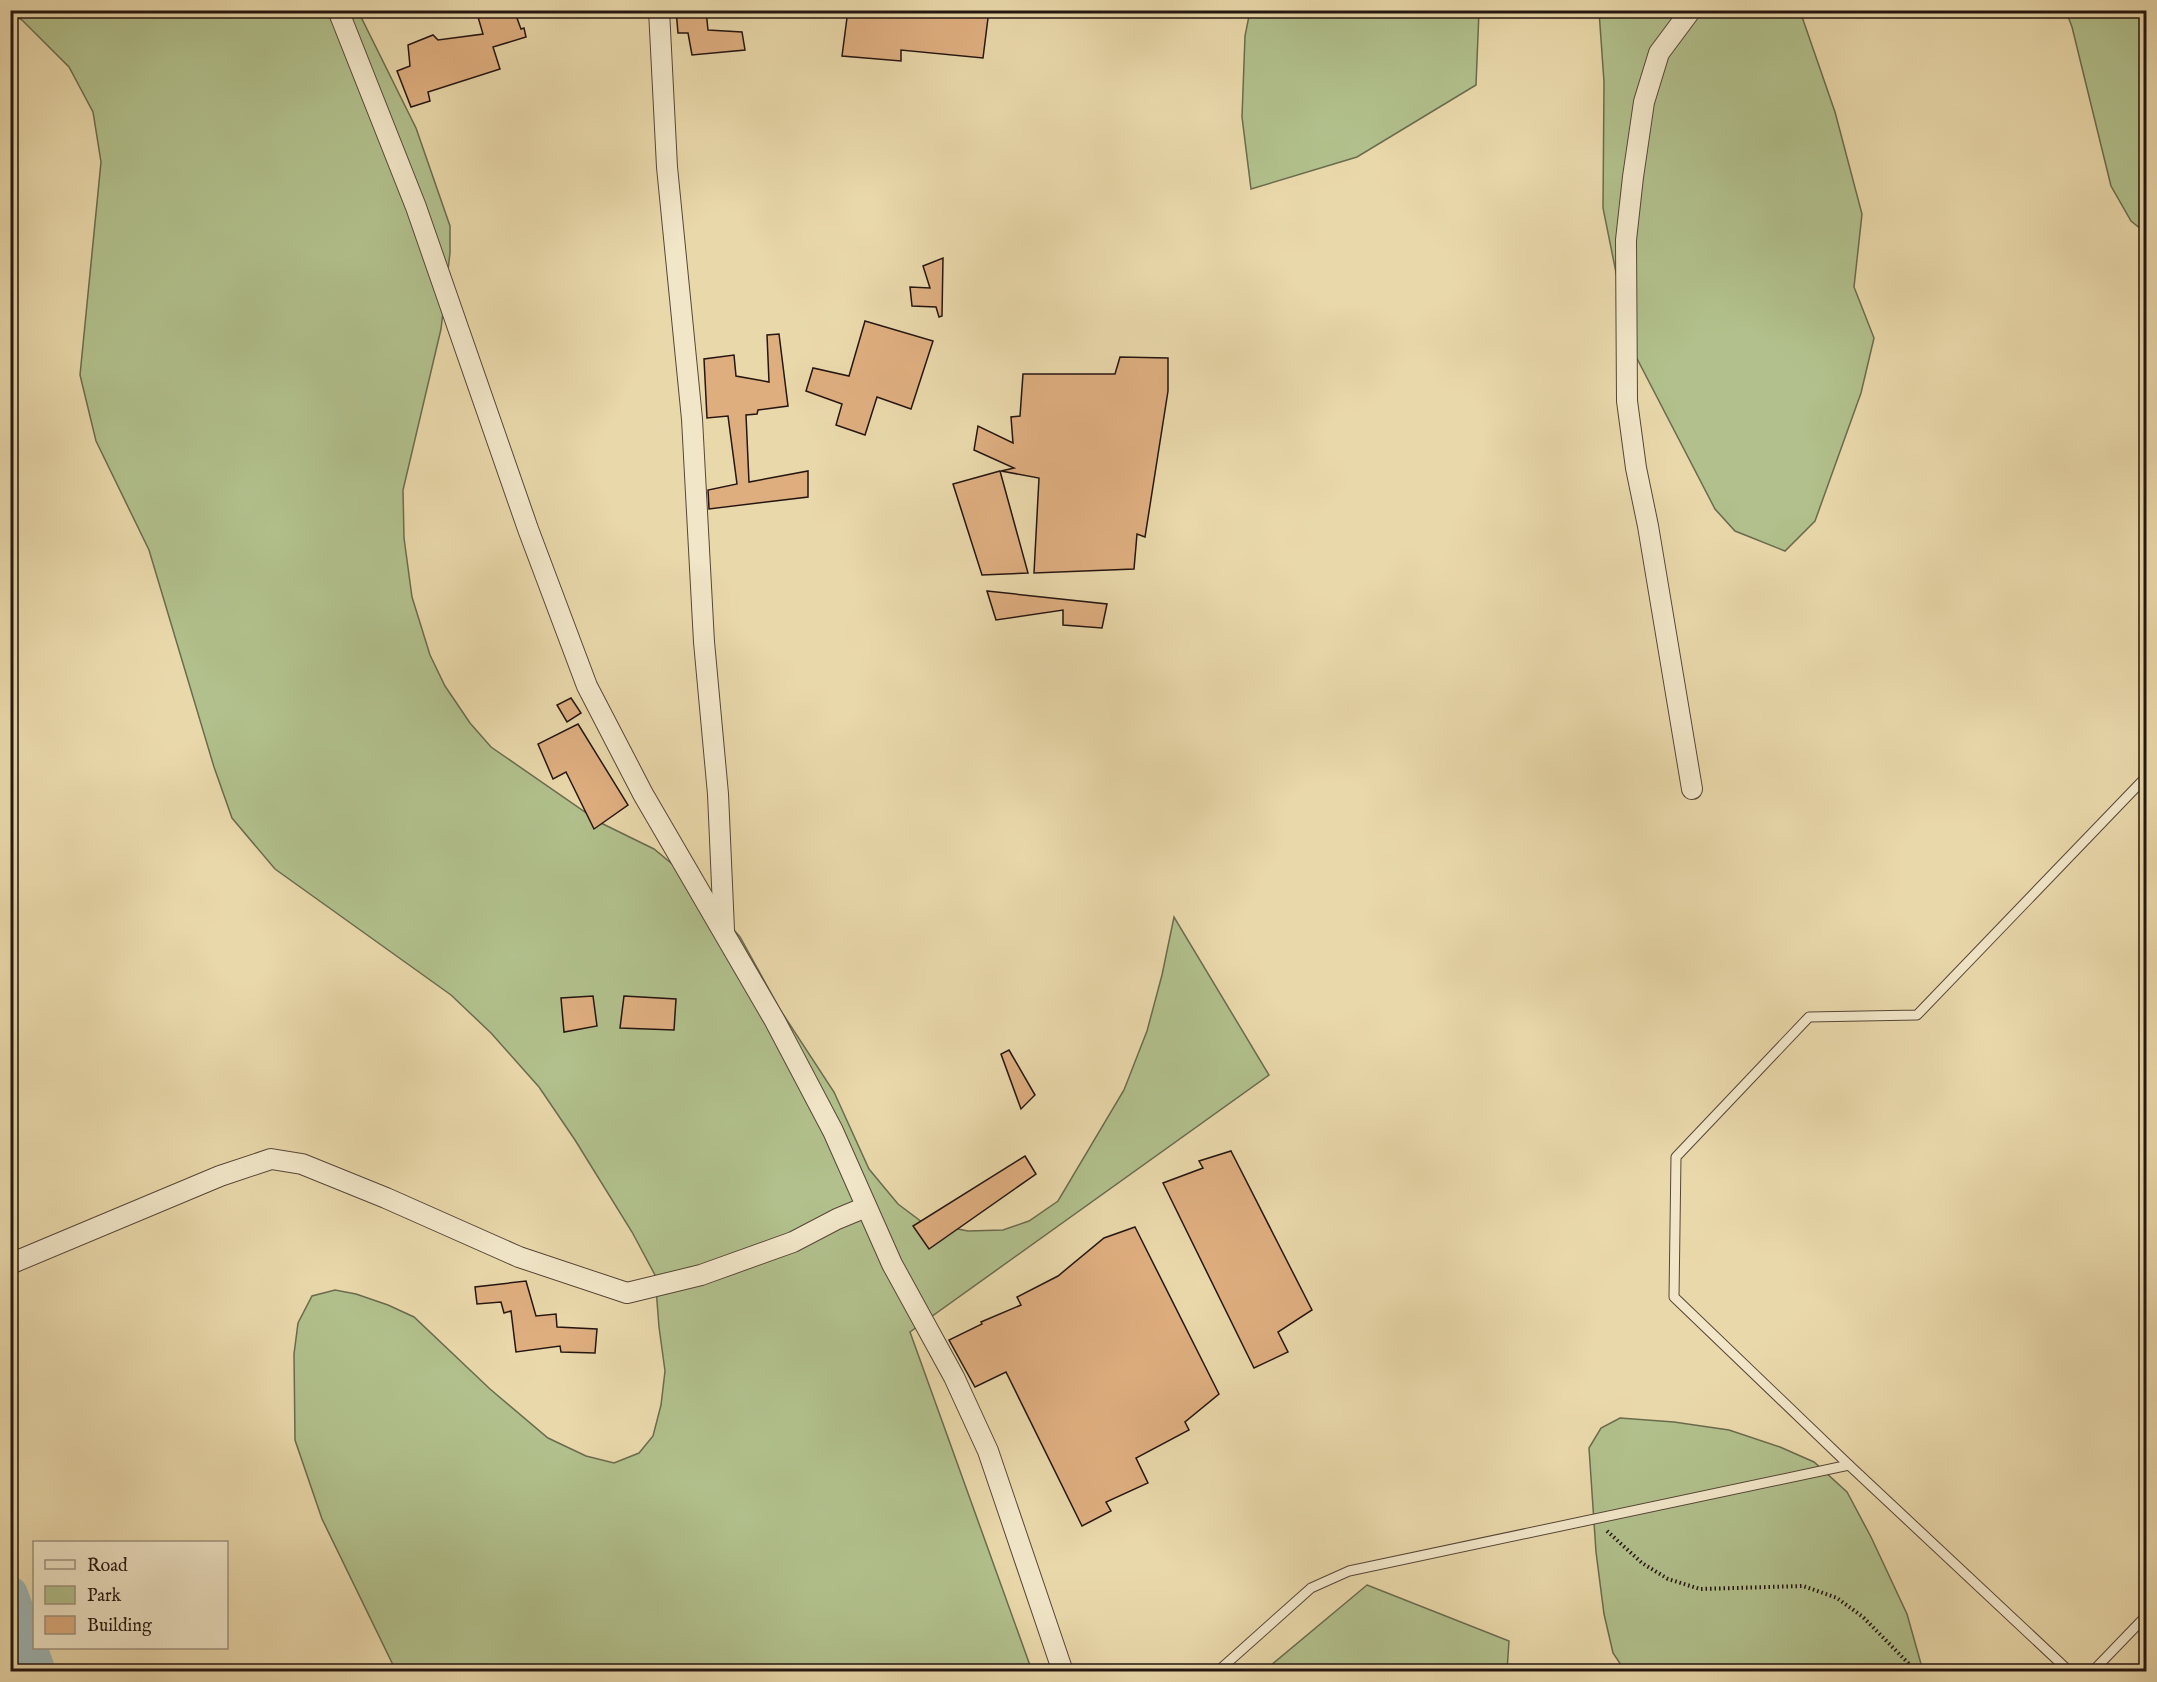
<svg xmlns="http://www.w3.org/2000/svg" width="2157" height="1682" font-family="'IM FELL English',serif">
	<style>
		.green { fill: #b1c08c; stroke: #6b6b4e; stroke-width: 1.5 }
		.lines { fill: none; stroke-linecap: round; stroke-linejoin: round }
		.river { stroke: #9eb6b5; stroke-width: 36 }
		.building { fill: #deae7f; stroke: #251611; stroke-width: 1.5 }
		.lane-casing { stroke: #564637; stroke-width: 11 }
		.street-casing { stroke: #564637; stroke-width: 22 }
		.path { stroke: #251611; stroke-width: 4; stroke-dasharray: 1.5 3; stroke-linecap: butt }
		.lane { stroke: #f1e6c8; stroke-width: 9 }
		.street { stroke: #f1e6c8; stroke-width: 20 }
	</style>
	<rect width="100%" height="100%" fill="#e9d8aa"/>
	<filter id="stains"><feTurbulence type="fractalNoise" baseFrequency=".00333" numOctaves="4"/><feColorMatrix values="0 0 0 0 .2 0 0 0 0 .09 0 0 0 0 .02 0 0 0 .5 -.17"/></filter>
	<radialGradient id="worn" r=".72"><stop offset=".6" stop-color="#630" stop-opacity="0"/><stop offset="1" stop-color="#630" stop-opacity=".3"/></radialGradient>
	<g class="green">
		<path d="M 11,10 L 358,11 L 416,128 L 450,226 L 450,253 L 441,329 L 403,490 L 404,538 L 412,597 L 430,655 L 445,686 L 470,723 L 491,747 L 601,823 L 654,849 L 689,878 L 740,937 L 781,1011 L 834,1092 L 869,1169 L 898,1204 L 922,1222 L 968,1231 L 1003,1230 L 1029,1221 L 1058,1201 L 1124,1090 L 1147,1031 L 1162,975 L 1174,917 L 1269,1075 L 910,1332 L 1032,1671 L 396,1671 L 322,1519 L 295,1440 L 294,1354 L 298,1323 L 312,1296 L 335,1290 L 356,1294 L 388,1305 L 414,1317 L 490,1389 L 548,1438 L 586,1456 L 614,1463 L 639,1453 L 653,1436 L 661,1405 L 665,1371 L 659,1327 L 655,1275 L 632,1232 L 575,1140 L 539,1087 L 491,1033 L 451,995 L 275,869 L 232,818 L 214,767 L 149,550 L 96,441 L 80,375 L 101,162 L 93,112 L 69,67 L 22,20 L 11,13 Z"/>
		<path d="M 1250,11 L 1479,11 L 1476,85 L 1357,157 L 1251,189 L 1242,117 L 1245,36 Z"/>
		<path d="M 1599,11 L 1800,11 L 1835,112 L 1862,214 L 1854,287 L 1874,338 L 1861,393 L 1815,521 L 1785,551 L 1735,531 L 1715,509 L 1631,347 L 1603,208 L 1604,82 Z"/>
		<path d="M 2066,11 L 2146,11 L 2146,233 L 2131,221 L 2111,186 L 2072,27 Z"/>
		<path d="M 1620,1418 L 1674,1422 L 1729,1430 L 1780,1447 L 1814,1462 L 1847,1492 L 1871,1537 L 1907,1614 L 1923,1671 L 1625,1671 L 1613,1653 L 1604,1614 L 1596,1552 L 1589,1448 L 1601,1428 Z"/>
		<path d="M 1367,1585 L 1509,1641 L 1507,1671 L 1264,1671 Z"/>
	</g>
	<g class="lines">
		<path class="river" d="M 10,1594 L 38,1672"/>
	</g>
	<g class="building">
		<path d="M 476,10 L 514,10 L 521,29 L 524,28 L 526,37 L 493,47 L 500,69 L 428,92 L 430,101 L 411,107 L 397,71 L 410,66 L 408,45 L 433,35 L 438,40 L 483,34 Z"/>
		<path d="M 676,10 L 706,10 L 708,30 L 742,32 L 745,50 L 692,55 L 688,33 L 678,33 Z"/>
		<path d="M 848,10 L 989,10 L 983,58 L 901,50 L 901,61 L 842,56 Z"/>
		<path d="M 943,258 L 942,316 L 939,317 L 936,307 L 912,306 L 910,287 L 930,288 L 923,266 Z"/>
		<path d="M 865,321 L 933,341 L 911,409 L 877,397 L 865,435 L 836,425 L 842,404 L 806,391 L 813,368 L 849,376 Z"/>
		<path d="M 779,334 L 788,406 L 758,410 L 757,414 L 746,415 L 749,482 L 808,471 L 808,497 L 709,509 L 708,490 L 737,484 L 728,416 L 707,418 L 704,359 L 734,355 L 736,376 L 769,382 L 767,335 Z"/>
		<path d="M 1120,357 L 1168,358 L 1168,391 L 1145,537 L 1137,534 L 1134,569 L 1034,573 L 1039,478 L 1001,471 L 1014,468 L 974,450 L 978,426 L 1013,443 L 1011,417 L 1020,416 L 1023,374 L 1115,374 Z"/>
		<path d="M 1000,471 L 1028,573 L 982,575 L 953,484 Z"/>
		<path d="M 987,591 L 1107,604 L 1102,628 L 1063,625 L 1063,610 L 996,620 Z"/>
		<path d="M 571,698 L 581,713 L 567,722 L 557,705 Z"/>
		<path d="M 578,724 L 628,805 L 594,829 L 566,772 L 553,779 L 538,744 Z"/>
		<path d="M 593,996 L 597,1026 L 564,1032 L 561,998 Z"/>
		<path d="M 624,996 L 676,999 L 674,1030 L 620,1028 Z"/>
		<path d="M 1009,1050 L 1035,1095 L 1021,1109 L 1001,1054 Z"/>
		<path d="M 1231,1151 L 1312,1310 L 1278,1332 L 1288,1352 L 1254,1368 L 1163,1183 L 1203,1168 L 1199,1161 Z"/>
		<path d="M 1025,1156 L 1036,1174 L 929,1249 L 913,1226 Z"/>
		<path d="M 1135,1227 L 1219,1394 L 1185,1422 L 1189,1430 L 1136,1458 L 1148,1483 L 1106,1502 L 1111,1511 L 1082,1526 L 1006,1372 L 975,1387 L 949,1340 L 982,1324 L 981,1322 L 1021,1305 L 1017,1297 L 1058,1276 L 1104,1238 Z"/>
		<path d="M 526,1281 L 536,1316 L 556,1314 L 557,1327 L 597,1329 L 595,1353 L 561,1352 L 560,1346 L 516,1352 L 511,1311 L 504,1313 L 501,1302 L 477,1304 L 475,1287 Z"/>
	</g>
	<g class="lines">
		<g class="lane-casing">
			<g id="lane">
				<path d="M 1217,1672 L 1311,1588 L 1349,1571 L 1849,1465"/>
				<path d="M 2070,1672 L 1849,1465 L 1674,1297 L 1676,1157 L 1809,1017 L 1917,1015 L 2146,777"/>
				<path d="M 2092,1672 L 2146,1616"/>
			</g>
		</g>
		<g class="street-casing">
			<g id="street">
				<path d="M 338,10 L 416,207 L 528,529 L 587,686 L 643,794 L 775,1021 L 833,1131 L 892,1264 L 954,1377 L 988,1451 L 1063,1672"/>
				<path d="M 659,10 L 667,167 L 692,419 L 704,642 L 718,794 L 724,930"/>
				<path d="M 1691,10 L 1659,53 L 1644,102 L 1633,177 L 1626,240 L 1627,401 L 1636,468 L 1648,526 L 1692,789"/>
				<path d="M 10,1264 L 220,1176 L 271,1159 L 302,1164 L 386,1198 L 519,1257 L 627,1293 L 701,1275 L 793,1242 L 837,1219 L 866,1207"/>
			</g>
		</g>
		<path class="path" d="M 1607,1531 L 1642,1563 L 1668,1579 L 1700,1589 L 1803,1586 L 1837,1598 L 1863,1617 L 1917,1672"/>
		<use href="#lane" class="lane"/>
		<use href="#street" class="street"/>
	</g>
	<rect width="2157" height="1682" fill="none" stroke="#e9d8aa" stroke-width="36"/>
	<rect x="12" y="12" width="2133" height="1658" fill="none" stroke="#251611" stroke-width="3"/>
	<rect x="18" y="18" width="2121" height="1646" fill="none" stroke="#251611" stroke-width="1.5"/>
	<rect x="33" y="1541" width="195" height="108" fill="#f1e6c8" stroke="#9f937f" stroke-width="1.5"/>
	<rect x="45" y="1560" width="30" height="9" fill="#f1e6c8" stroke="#9f937f" stroke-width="1.5"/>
	<text x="87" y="1571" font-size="18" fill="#251611">Road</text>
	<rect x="45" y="1586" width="30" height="18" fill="#b1c08c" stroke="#9f937f" stroke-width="1.5"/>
	<text x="87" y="1601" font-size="18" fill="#251611">Park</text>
	<rect x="45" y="1616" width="30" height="18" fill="#deae7f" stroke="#9f937f" stroke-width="1.5"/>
	<text x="87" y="1631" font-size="18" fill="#251611">Building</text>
	<rect width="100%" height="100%" filter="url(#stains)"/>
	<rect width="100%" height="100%" fill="url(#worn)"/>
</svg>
